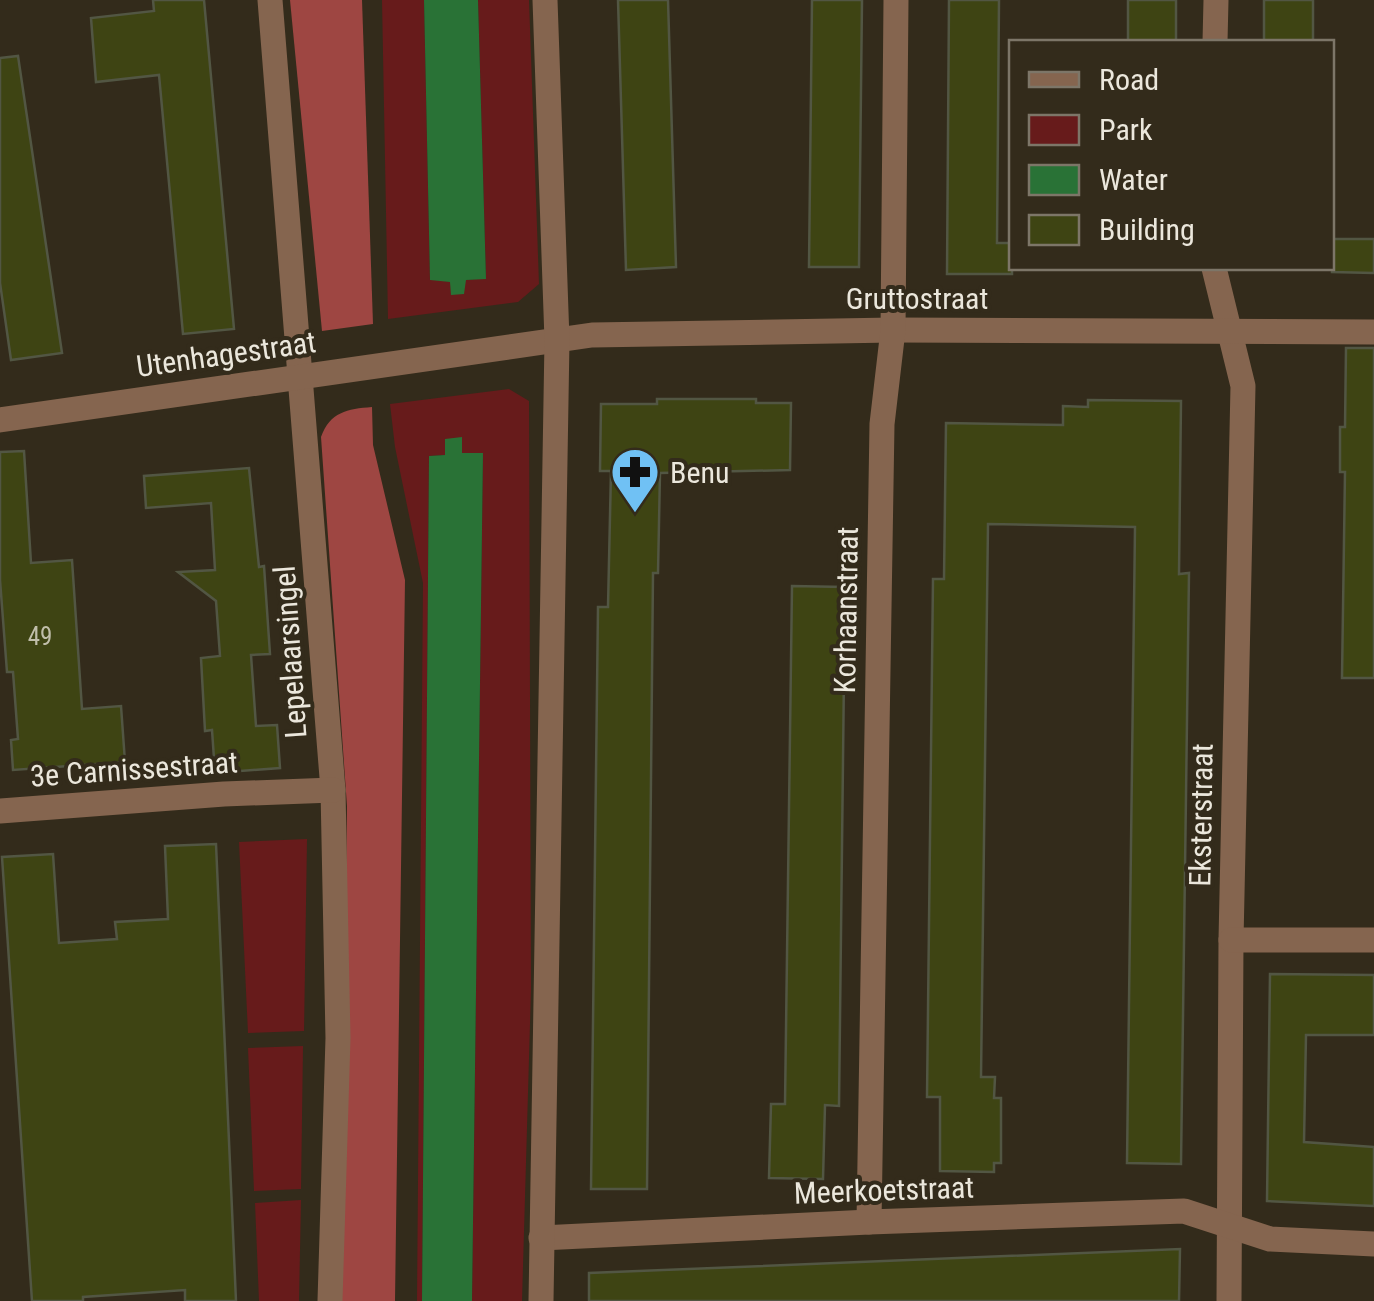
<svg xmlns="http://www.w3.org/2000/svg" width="1374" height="1301" font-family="'Roboto Condensed',sans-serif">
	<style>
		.green { fill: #671b1b }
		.forest { fill: #9e4642 }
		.water { fill: #297236 }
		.building { fill: #3e4413; stroke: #525643; stroke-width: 2.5 }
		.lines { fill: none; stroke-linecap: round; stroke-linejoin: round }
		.street { stroke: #85654f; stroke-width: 25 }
		.labels { text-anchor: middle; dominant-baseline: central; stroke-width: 8; stroke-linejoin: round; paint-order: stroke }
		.number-label { font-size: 25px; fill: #c0beaa }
		.street-label { font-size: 30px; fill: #ebe7dc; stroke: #332b1b }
		.poi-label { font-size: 30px; fill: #ebe7dc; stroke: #332b1b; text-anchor: start }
	</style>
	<rect width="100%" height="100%" fill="#332b1b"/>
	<g class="green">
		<path d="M 382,0 L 424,0 L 430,279 L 451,282 L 451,295 L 465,280 L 486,278 L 478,0 L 529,0 L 539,284 L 518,302 L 388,319 Z"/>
		<path d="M 509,389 L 529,401 L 531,989 L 522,1301 L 472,1301 L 483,453 L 462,454 L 461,437 L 445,455 L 429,456 L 422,1301 L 417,1301 L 423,583 L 395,447 L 390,404 Z"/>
		<path d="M 307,839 L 304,1031 L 248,1033 L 239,842 Z"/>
		<path d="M 303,1046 L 301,1189 L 254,1191 L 248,1048 Z"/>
		<path d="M 301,1200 L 299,1301 L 259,1301 L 255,1203 Z"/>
	</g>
	<g class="forest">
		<path d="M 290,0 L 362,0 L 373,324 L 322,331 Z"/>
		<path d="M 372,407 L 373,445 L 405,580 L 395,1301 L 341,1301 L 347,806 L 321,437 C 330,412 347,409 372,407 Z"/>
	</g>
	<g class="water">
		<path d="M 424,0 L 478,0 L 486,279 L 466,280 L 464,294 L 451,295 L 450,282 L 430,280 Z"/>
		<path d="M 462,437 L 462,453 L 483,453 L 472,1301 L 422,1301 L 429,456 L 445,455 L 445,439 Z"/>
	</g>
	<g class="building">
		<path d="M 153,0 L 204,0 L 234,329 L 183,334 L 159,75 L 96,82 L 91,18 L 154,11 Z"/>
		<path d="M 618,0 L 668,0 L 676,267 L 626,270 Z"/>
		<path d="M 812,0 L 862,0 L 859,267 L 809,267 Z"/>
		<path d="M 949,0 L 999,0 L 997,243 L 1012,243 L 1012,274 L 947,274 Z"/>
		<rect x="1128" y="0" width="48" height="42"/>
		<rect x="1264" y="0" width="49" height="42"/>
		<path d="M 18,56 L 62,353 L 11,360 L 0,283 L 0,58 Z"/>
		<path d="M 1332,239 L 1374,239 L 1374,273 L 1332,272 Z"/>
		<path d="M 1346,348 L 1374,348 L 1374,678 L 1342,678 L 1345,472 L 1340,472 L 1340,427 L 1345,427 Z"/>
		<path d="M 657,399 L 756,399 L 756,403 L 791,403 L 790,470 L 660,473 L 658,573 L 653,573 L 647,1189 L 591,1189 L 598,607 L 608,607 L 611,471 L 600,471 L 601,404 L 657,404 Z"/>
		<path d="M 1088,400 L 1181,401 L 1179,574 L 1189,573 L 1181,1164 L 1127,1163 L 1135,527 L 988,524 L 981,1077 L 995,1077 L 994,1098 L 1001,1098 L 1001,1163 L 994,1163 L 994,1172 L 940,1171 L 940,1097 L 927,1097 L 933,579 L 944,579 L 946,423 L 1063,425 L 1063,406 L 1088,407 Z"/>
		<path d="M 24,451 L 31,563 L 72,560 L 82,709 L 121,706 L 125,762 L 13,770 L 11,740 L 18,739 L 13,672 L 7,672 L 0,580 L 0,452 Z"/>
		<path d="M 249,468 L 259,567 L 264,566 L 270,654 L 251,655 L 256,726 L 277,725 L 280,768 L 215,773 L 212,730 L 205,731 L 201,658 L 220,656 L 216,601 L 178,572 L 215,570 L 211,503 L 146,508 L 144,476 Z"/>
		<path d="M 792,586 L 845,587 L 839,1106 L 825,1105 L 823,1179 L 769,1178 L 771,1104 L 785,1104 Z"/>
		<path d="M 216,844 L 236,1301 L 185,1301 L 185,1290 L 83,1297 L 83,1301 L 32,1301 L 2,857 L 53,854 L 59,943 L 117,939 L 115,922 L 168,919 L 165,846 Z"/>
		<path d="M 1270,974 L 1374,975 L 1374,1035 L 1306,1035 L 1304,1142 L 1374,1147 L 1374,1206 L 1267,1201 Z"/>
		<path d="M 1180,1249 L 1179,1301 L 589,1301 L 589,1273 Z"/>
	</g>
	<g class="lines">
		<g class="street">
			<path d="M 270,0 L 333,790 L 338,1038 L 330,1301"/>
			<path d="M 1215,42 L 1216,0"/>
			<path d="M 1214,268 L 1243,386 L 1231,940 L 1229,1301"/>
			<path d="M 0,420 L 592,335 L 893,330 L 1374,332"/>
			<path d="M 0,811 L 224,794 L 333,790"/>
			<path d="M 1231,940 L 1374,940"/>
			<path d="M 869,1222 L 882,424 L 893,330 L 896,0"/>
			<path d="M 541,1238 L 869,1222 L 1184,1211 L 1270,1239 L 1374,1244"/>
			<path d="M 541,1301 L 557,340 L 545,0"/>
		</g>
	</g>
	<defs>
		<g id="pharmacy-pin" transform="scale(2.5)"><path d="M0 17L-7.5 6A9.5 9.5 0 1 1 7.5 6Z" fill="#70c1f4" stroke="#332b1b"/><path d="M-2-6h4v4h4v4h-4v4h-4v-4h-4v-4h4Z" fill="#111"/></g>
	</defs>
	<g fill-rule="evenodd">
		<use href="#pharmacy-pin" x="635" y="472"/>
	</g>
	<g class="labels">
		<g class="number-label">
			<text x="40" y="636">49</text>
		</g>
		<g class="street-label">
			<text x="917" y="298">Gruttostraat</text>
			<text transform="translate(226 354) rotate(-8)">Utenhagestraat</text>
			<text transform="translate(846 610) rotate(-89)">Korhaanstraat</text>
			<text transform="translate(290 652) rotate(-94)">Lepelaarsingel</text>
			<text transform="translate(134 769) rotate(-4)">3e Carnissestraat</text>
			<text transform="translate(1201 815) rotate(-89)">Eksterstraat</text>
			<text transform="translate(884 1190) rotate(-2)">Meerkoetstraat</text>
		</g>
		<g class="poi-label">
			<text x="670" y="472">Benu</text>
		</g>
	</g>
	<rect x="1009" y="40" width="325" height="230" fill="#332b1b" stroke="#7d7668" stroke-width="2.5"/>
	<rect x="1029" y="72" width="50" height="15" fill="#85654f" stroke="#7d7668" stroke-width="2.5"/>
	<text x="1099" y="90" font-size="30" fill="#ebe7dc">Road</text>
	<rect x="1029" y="115" width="50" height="30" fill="#671b1b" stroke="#7d7668" stroke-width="2.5"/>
	<text x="1099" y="140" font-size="30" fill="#ebe7dc">Park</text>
	<rect x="1029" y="165" width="50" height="30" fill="#297236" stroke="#7d7668" stroke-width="2.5"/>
	<text x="1099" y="190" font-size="30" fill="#ebe7dc">Water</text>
	<rect x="1029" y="215" width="50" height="30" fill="#3e4413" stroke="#7d7668" stroke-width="2.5"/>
	<text x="1099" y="240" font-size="30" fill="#ebe7dc">Building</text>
</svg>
